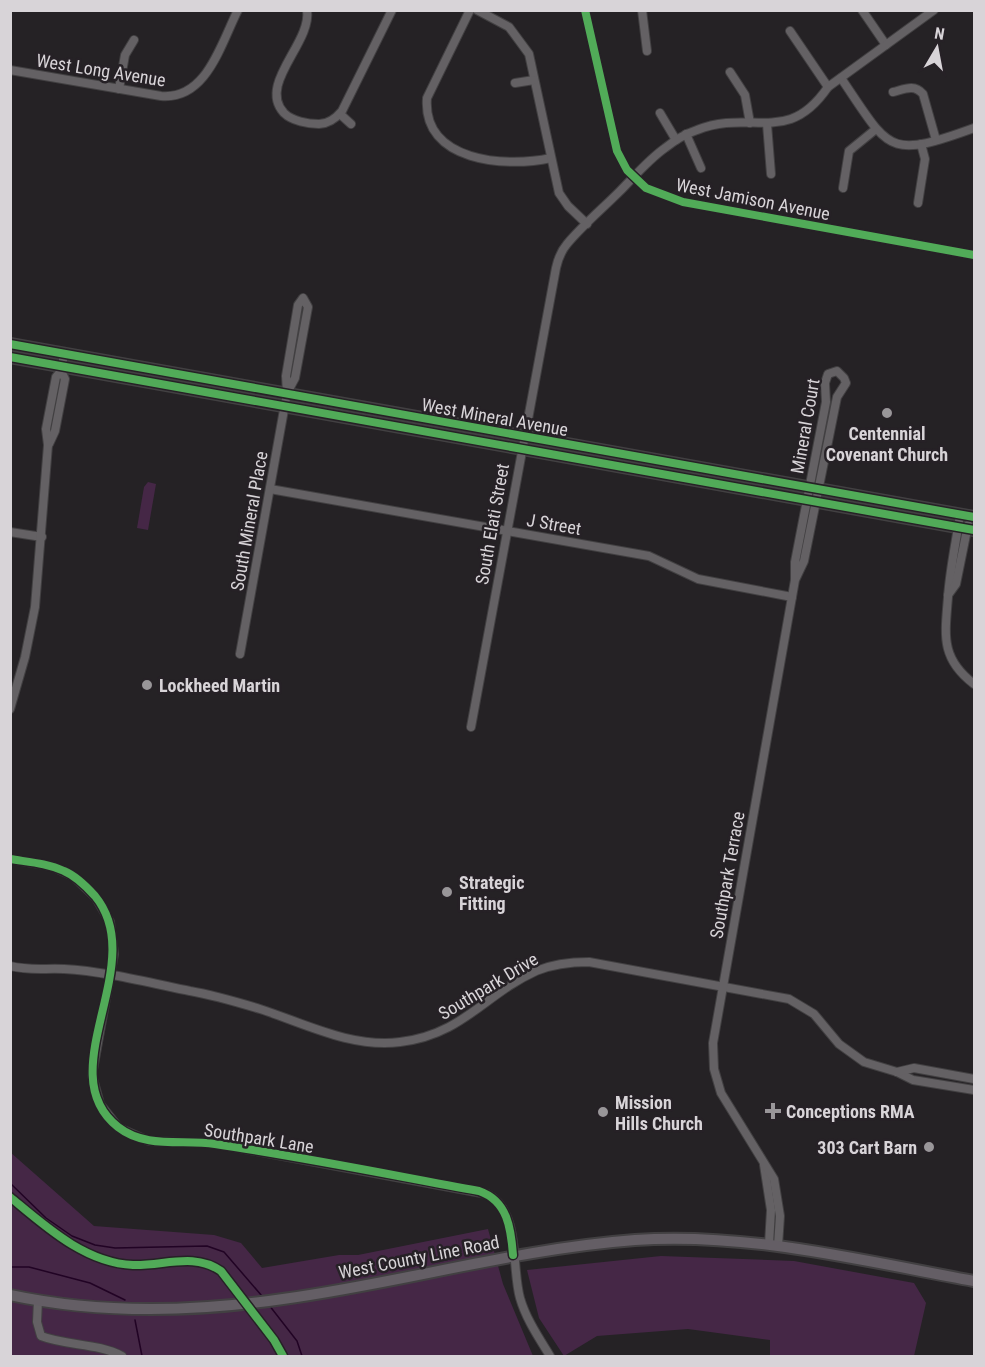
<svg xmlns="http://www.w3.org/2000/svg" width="985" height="1367" font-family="'Roboto Condensed',sans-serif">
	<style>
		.green { fill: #452746 }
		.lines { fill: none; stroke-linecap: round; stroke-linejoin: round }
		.stream { stroke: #210324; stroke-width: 1.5 }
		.minor-casing { stroke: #424042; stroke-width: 10 }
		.major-casing { stroke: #424042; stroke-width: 14 }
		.minor { stroke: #646164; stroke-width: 8 }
		.major { stroke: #645e65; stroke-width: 10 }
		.cycleway-casing { stroke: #262126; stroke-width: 11 }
		.cycleway { stroke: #51ab58; stroke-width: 8 }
		.poi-dot { fill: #999699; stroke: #262126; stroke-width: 2 }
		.labels { text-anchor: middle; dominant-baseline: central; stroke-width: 5; stroke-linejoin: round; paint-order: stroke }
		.street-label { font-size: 18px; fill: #d8d4d8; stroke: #262126 }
		.poi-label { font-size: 18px; font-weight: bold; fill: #d8d4d8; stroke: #262126; text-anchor: start }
	</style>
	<rect width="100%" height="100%" fill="#252225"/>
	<g class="green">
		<path d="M 148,482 L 156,484 L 148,530 L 137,528 L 144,487 Z"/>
		<path d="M 10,1152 L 94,1226 L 214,1235 L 241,1243 L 262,1268 L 339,1255 L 358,1255 L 488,1229 L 503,1284 L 533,1356 L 11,1356 Z"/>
		<path d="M 661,1256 L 794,1261 L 914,1283 L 926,1303 L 914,1356 L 780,1356 L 770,1355 L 770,1340 L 688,1329 L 597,1336 L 564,1356 L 539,1318 L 527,1270 Z"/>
	</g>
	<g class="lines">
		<g class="stream">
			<path d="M 10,1183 L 46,1218 L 72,1236 L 95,1245 L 115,1248 L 207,1246 L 224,1252 L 262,1296"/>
			<path d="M 10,1267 L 29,1267 L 90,1283 L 125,1300"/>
			<path d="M 269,1305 L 297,1341 L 302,1356"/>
			<path d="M 135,1320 L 142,1356"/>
		</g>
		<g class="minor-casing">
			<g id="minor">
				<path d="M 307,10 C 312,43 257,84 284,113 C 292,121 308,124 319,124 C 329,124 336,118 342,111 L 392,10"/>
				<path d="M 470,10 L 427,98 C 422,162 506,168 551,158"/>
				<path d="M 477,10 L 509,27 L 529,54 L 559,193 L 568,206 L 587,224"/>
				<path d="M 585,10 L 617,151 L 627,170 L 646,188 L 683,202 L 974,255"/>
				<path d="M 642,10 L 647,51"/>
				<path d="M 862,10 L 886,45"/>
				<path d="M 790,31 L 828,87"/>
				<path d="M 10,70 L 161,96 C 207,100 221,43 238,10"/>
				<path d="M 730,72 L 745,95 L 750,123"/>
				<path d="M 841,78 C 890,150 886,160 974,128"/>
				<path d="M 515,83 L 534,80"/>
				<path d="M 119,89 L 125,55 L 134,40"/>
				<path d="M 893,92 C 905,89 914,84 923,94 L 936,140"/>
				<path d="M 660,113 L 676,140"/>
				<path d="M 340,114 L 351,124"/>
				<path d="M 767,124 L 771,174"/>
				<path d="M 686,134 L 701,168"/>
				<path d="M 843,188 L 849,151 L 876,129"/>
				<path d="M 918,203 L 925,159 L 921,144"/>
				<path d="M 49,444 L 55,431 L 65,379 L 61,371"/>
				<path d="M 270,489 L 649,556 L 698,579 L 792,597"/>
				<path d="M 960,515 C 956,542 950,569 948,597 C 945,635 940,658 974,684"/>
				<path d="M 10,532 L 42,537"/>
				<path d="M 948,595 L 956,584 L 968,525"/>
				<path d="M 240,654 L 287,393 L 295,378 L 308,307 L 303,298 L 298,305 L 286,376 L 287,393"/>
				<path d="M 10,709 L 25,657 L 35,607 L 48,445 L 46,429 L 56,377 L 61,371 L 64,354"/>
				<path d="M 471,727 L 556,268 C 558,259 561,251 567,244 C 583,225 602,209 619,192 C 634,177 648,160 665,148 C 675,140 685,134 697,130 C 751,108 787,147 828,87 L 934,10"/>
				<path d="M 10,859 L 51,866 L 73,876 L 96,898 L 110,922 L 114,954 L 92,1075 L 100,1104 L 119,1128 L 149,1141 L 212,1143 L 487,1194 C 521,1212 511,1266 520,1298 C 526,1319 539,1338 550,1356"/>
				<path d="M 10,966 C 30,971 45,968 64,969 C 103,971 151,983 190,991 C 213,995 237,1002 260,1009 C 306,1024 351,1048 400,1042 C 462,1035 485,994 536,971 C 553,964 571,962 589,962 L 789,999 L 814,1014 L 839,1044 L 864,1062 L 897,1072 L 913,1080 L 974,1090"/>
				<path d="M 897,1072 L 914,1068 L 974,1079"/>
				<path d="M 764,1165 L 771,1210 L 769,1244"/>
				<path d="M 778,1246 L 780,1216 L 774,1179 L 721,1093 L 714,1069 L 713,1043 L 795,580 L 795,562 L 826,402 L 825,383 L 828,374 L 837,371 L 844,378 L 846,383 L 837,397 L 804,561 L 795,580"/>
				<path d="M 38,1300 L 37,1322 L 41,1336 C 67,1346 98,1343 122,1356"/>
			</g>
		</g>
		<g class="major-casing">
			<g id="major">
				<path d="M 10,344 L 974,517"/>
				<path d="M 10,357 L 974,530"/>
				<path d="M 10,1295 C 99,1314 194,1312 283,1299 C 401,1283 516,1249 635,1240 C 749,1232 863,1261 974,1281"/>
			</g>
		</g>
		<use href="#minor" class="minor"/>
		<use href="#major" class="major"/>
		<g class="cycleway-casing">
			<g id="cycleway">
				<path d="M 585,10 L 617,151 L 627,170 L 646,188 L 683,202 L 974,255"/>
				<path d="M 10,344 L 974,517"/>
				<path d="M 10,357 L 974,530"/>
				<path d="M 10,859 C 28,862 47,863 64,871 C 76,876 86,886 95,896 C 151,964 48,1072 118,1127 C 146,1149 183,1139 215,1144 C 303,1157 391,1175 479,1191 C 508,1201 511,1229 513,1255"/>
				<path d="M 10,1197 C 45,1226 85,1263 133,1265 C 164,1266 194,1252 221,1271 L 274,1340 L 283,1356"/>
			</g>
		</g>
		<use href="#cycleway" class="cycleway"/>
	</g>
	<g class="poi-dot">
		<circle cx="887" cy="413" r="6"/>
		<circle cx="147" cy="685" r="6"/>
		<circle cx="447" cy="892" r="6"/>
		<path d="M770 1102h6v6h6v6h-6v6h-6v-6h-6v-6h6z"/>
		<circle cx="603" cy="1112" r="6"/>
		<circle cx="929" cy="1147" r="6"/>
	</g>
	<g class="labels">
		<g class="street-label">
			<text transform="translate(101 70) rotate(9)">West Long Avenue</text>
			<text transform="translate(753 199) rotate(11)">West Jamison Avenue</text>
			<text transform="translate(495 417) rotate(10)">West Mineral Avenue</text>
			<text transform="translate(805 426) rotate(-80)">Mineral Court</text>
			<text transform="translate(249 521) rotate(-80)">South Mineral Place</text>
			<text transform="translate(492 524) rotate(-80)">South Elati Street</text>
			<text transform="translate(554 524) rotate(10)">J Street</text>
			<text transform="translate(727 875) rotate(-80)">Southpark Terrace</text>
			<text transform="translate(488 986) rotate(-31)">Southpark Drive</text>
			<text transform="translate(259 1138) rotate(9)">Southpark Lane</text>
			<text transform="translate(419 1257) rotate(-11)">West County Line Road</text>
		</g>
		<g class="poi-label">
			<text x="887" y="433" text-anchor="middle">Centennial<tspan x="887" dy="21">Covenant Church</tspan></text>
			<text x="159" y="685">Lockheed Martin</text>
			<text x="459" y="882">Strategic<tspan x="459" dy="21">Fitting</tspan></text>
			<text x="615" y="1102">Mission<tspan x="615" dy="21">Hills Church</tspan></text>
			<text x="786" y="1111">Conceptions RMA</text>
			<text x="917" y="1147" text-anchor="end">303 Cart Barn</text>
		</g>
	</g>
	<rect width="985" height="1367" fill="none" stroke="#d8d4d8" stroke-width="24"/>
	<g transform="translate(937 48) rotate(10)" stroke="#262126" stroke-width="4.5" paint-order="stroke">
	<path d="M0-4.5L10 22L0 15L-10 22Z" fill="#d8d4d8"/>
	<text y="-9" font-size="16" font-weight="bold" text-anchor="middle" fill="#d8d4d8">N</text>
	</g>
</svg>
